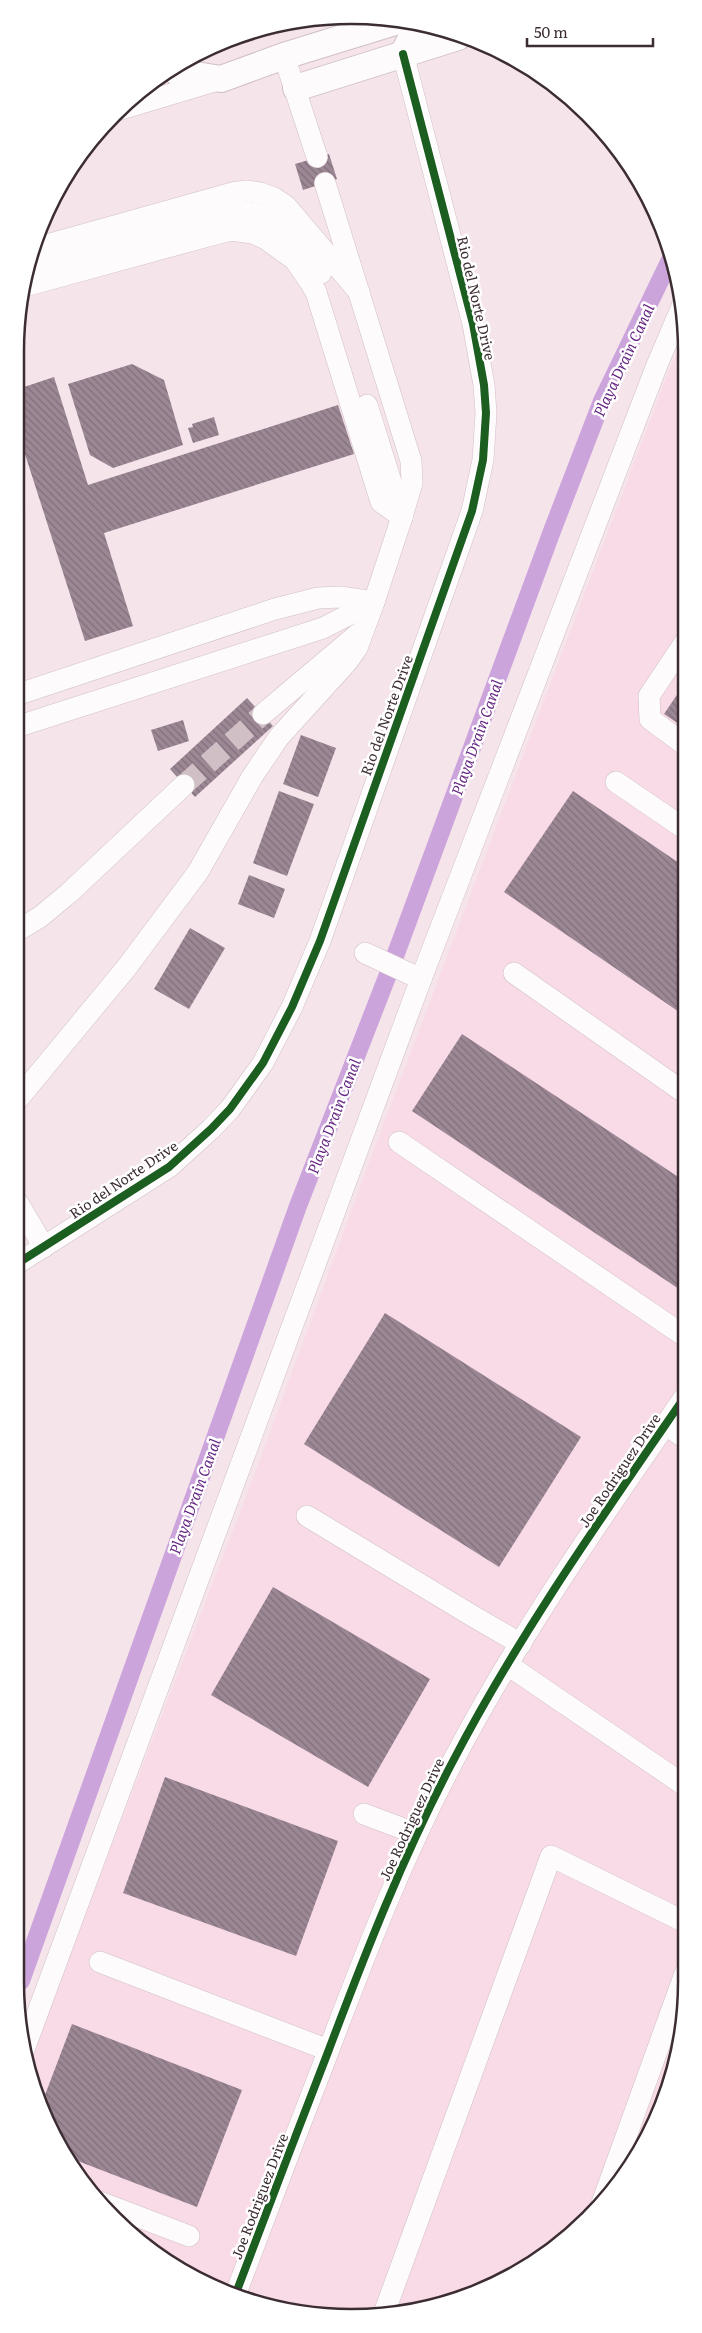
<svg xmlns="http://www.w3.org/2000/svg" width="702" height="2333" font-family="Literata,serif">
	<style>
		.built { fill: #f8dbe6 }
		.lines { fill: none; stroke-linecap: round; stroke-linejoin: round }
		.canal { stroke: #cca4dc; stroke-width: 18 }
		.building { fill: url(#building-back-hatch) }
		.minor-tunnel { stroke: #d1bfc6; stroke-width: 21; stroke-dasharray: 21 11; stroke-linecap: butt }
		.minor-casing { stroke: #d0c0c6; stroke-width: 22 }
		.major-casing { stroke: #d0c0c6; stroke-width: 28 }
		.minor { stroke: #fefbfc; stroke-width: 21 }
		.major { stroke: #fefbfc; stroke-width: 26 }
		.cycleway-casing { stroke: #fff; stroke-width: 11 }
		.cycleway { stroke: #1b5e20; stroke-width: 8 }
		.labels { text-anchor: middle; dominant-baseline: central; stroke-width: 5; stroke-linejoin: round; paint-order: stroke }
		.street-label { font-size: 14px; fill: #3c2d33; stroke: #fff }
		.water-label { font-size: 15px; font-style: italic; fill: #662783; stroke: #fff }
		.rim { fill: none; stroke: #3c2d33; stroke-width: 2.5 }
	</style>
	<defs>
		<pattern id="building-back-hatch" width="6" height="6" patternUnits="userSpaceOnUse" patternTransform="scale(1.25)"><rect width="6" height="6" fill="#9c8795"/><path d="M-1 5l2 2M0 0l6 6M5-1l2 2" fill="none" stroke="#806f7a"/></pattern>
	</defs>
	<rect width="100%" height="100%" fill="#f6e4eb"/>
	<path class="built" d="M 684,338 L 687,1982 L 680,2048 L 662,2110 L 631,2168 L 589,2219 L 538,2261 L 438,2307 L 373,2317 L 307,2315 L 202,2283 L 146,2248 L 99,2204 L 40,2110 L 27,2066 L 255,1473 L 373,1152 L 670,368 Z"/>
	<g class="lines">
		<path class="canal" d="M 21,1981 L 298,1206 L 394,959 L 552,531 L 602,401 L 670,260"/>
	</g>
	<g class="building">
		<path d="M 329,154 L 337,179 L 303,190 L 295,164 Z"/>
		<path d="M 132,364 L 164,380 L 183,445 L 113,468 L 90,455 L 68,384 Z"/>
		<path d="M 54,377 L 88,485 L 338,405 L 354,454 L 104,533 L 133,626 L 85,641 L 15,423 L 15,390 Z"/>
		<path d="M 214,417 L 219,435 L 193,443 L 188,428 L 193,427 L 192,424 Z"/>
		<path d="M 685,683 L 685,728 L 664,714 Z"/>
		<path d="M 247,698 L 273,726 L 195,797 L 170,769 Z"/>
		<path d="M 183,720 L 189,741 L 158,751 L 151,730 Z"/>
		<path d="M 301,735 L 336,748 L 318,797 L 283,784 Z"/>
		<path d="M 279,791 L 314,804 L 287,876 L 253,863 Z"/>
		<path d="M 573,791 L 685,867 L 685,1016 L 504,892 Z"/>
		<path d="M 249,875 L 285,889 L 274,918 L 238,904 Z"/>
		<path d="M 190,928 L 225,948 L 189,1009 L 154,989 Z"/>
		<path d="M 462,1034 L 686,1182 L 686,1285 L 682,1291 L 412,1111 Z"/>
		<path d="M 385,1313 L 581,1437 L 499,1567 L 304,1444 Z"/>
		<path d="M 273,1587 L 430,1679 L 368,1787 L 211,1695 Z"/>
		<path d="M 165,1777 L 338,1841 L 296,1956 L 123,1893 Z"/>
		<path d="M 72,2024 L 242,2090 L 197,2207 L 70,2158 L 40,2108 Z"/>
	</g>
	<g class="lines">
		<path class="minor-tunnel" d="M 184,785 L 263,714"/>
		<g class="minor-casing">
			<g id="minor">
				<path d="M 284,56 L 317,157"/>
				<path d="M 118,110 L 218,80"/>
				<path d="M 325,183 L 411,461 L 412,483 L 402,517"/>
				<path d="M 32,249 L 232,193 L 246,191 L 260,193 L 274,198 L 286,206 L 359,292"/>
				<path d="M 27,268 L 215,215 C 266,202 297,229 321,273"/>
				<path d="M 367,405 L 402,517"/>
				<path d="M 685,642 L 649,696 L 650,719 L 685,745"/>
				<path d="M 16,695 L 275,609 L 318,598 L 340,597 L 374,602 L 357,648 L 347,662 L 279,737 L 252,777 L 198,872 L 127,967 L 18,1099"/>
				<path d="M 263,714 L 358,634"/>
				<path d="M 16,727 L 323,628 L 374,602 L 402,517 L 381,502 L 316,292 L 310,282 L 295,260 L 266,239 L 253,233 L 230,230 L 21,287"/>
				<path d="M 616,782 L 685,829"/>
				<path d="M 17,931 L 40,917 L 69,893 L 184,785"/>
				<path d="M 365,953 L 421,979"/>
				<path d="M 514,973 L 685,1093"/>
				<path d="M 399,1142 L 686,1337"/>
				<path d="M 18,1203 L 44,1247"/>
				<path d="M 18,1263 L 169,1167 L 211,1129 L 230,1109 L 263,1063 L 292,1007 L 320,941 L 472,511 L 483,460 L 486,413 L 484,385 L 473,324 L 403,54"/>
				<path d="M 666,1425 L 686,1439"/>
				<path d="M 307,1516 L 471,1615 L 521,1644"/>
				<path d="M 508,1665 L 687,1787"/>
				<path d="M 364,1814 L 417,1834"/>
				<path d="M 100,1962 L 328,2050"/>
				<path d="M 23,2052 L 421,979 L 657,365 L 683,304"/>
				<path d="M 97,2201 L 189,2236"/>
				<path d="M 602,2203 L 687,1968"/>
				<path d="M 236,2293 C 266,2213 297,2132 328,2052 C 365,1954 403,1856 452,1763 C 519,1634 604,1514 686,1395"/>
				<path d="M 383,2316 L 551,1856 L 687,1923"/>
			</g>
		</g>
		<g class="major-casing">
			<g id="major">
				<path d="M 403,54 L 410,40 L 423,24"/>
				<path d="M 177,72 L 221,79 L 284,56 L 401,20"/>
				<path d="M 296,88 L 458,37"/>
			</g>
		</g>
		<use href="#minor" class="minor"/>
		<use href="#major" class="major"/>
		<g class="cycleway-casing">
			<g id="cycleway">
				<path d="M 18,1263 L 169,1167 L 211,1129 L 230,1109 L 263,1063 L 292,1007 L 320,941 L 472,511 L 483,460 L 486,413 L 484,385 L 473,324 L 403,54"/>
				<path d="M 236,2293 C 266,2213 297,2132 328,2052 C 365,1954 403,1856 452,1763 C 519,1634 604,1514 686,1395"/>
			</g>
		</g>
		<use href="#cycleway" class="cycleway"/>
	</g>
	<g class="labels">
		<g class="street-label">
			<text transform="translate(477 298) rotate(77)">Rio del Norte Drive</text>
			<text transform="translate(386 715) rotate(-70)">Rio del Norte Drive</text>
			<text transform="translate(123 1179) rotate(-34)">Rio del Norte Drive</text>
			<text transform="translate(619 1470) rotate(-56)">Joe Rodriguez Drive</text>
			<text transform="translate(411 1819) rotate(-65)">Joe Rodriguez Drive</text>
			<text transform="translate(259 2196) rotate(-69)">Joe Rodriguez Drive</text>
		</g>
		<g class="water-label">
			<text transform="translate(623 360) rotate(-65)">Playa Drain Canal</text>
			<text transform="translate(476 737) rotate(-70)">Playa Drain Canal</text>
			<text transform="translate(333 1116) rotate(-69)">Playa Drain Canal</text>
			<text transform="translate(194 1496) rotate(-70)">Playa Drain Canal</text>
		</g>
	</g>
	<path d="M0 0H702V2333H0ZM351 24H351A327 327 0 0 1 678 351V1982A327 327 0 0 1 351 2309H351A327 327 0 0 1 24 1982V351A327 327 0 0 1 351 24Z" fill="#fff" fill-rule="evenodd"/>
	<path class="rim" d="M351 24H351A327 327 0 0 1 678 351V1982A327 327 0 0 1 351 2309H351A327 327 0 0 1 24 1982V351A327 327 0 0 1 351 24Z"/>
	<path d="M527 38v8h126v-8" fill="none" stroke="#3c2d33" stroke-width="2.5"/>
	<text x="534" y="38" font-size="15" fill="#3c2d33" stroke="#ffffff" stroke-width="4" paint-order="stroke">50 m</text>
</svg>
